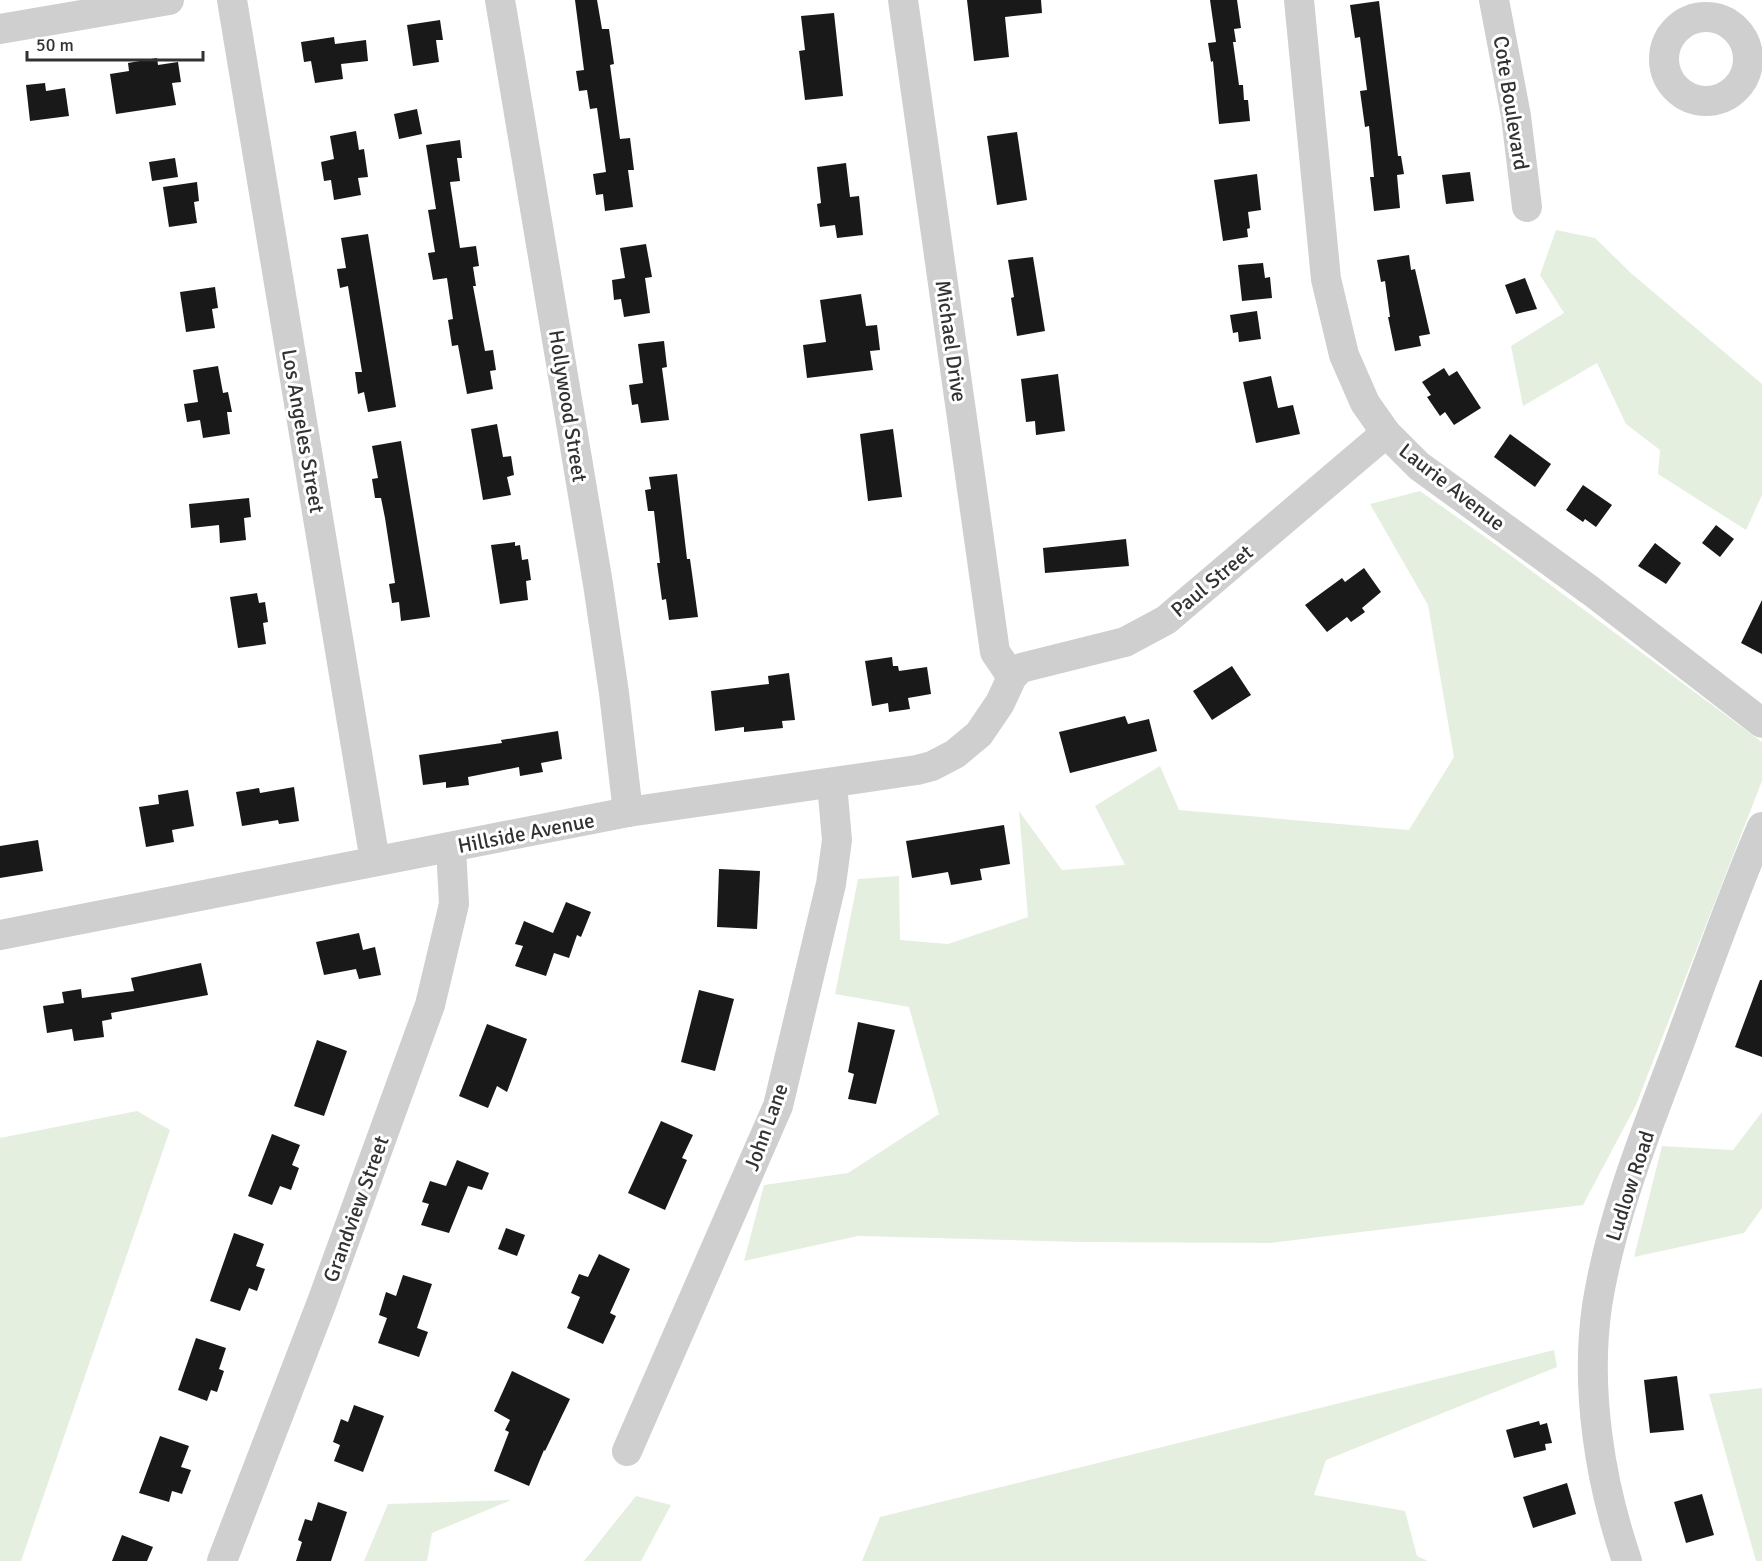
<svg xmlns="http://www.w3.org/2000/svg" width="1762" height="1561" font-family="Signika,sans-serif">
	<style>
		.green { fill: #e5efdf }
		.building { fill: #191919 }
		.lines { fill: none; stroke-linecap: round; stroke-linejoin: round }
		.minor { stroke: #cfcfcf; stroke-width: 30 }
		.labels { text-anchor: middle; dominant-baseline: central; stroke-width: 6; stroke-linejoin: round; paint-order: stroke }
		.street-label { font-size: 21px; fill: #323232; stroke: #fff }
	</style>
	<rect width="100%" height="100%" fill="#fff"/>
	<g class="green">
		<path d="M 1556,230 L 1595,238 L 1632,274 L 1762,384 L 1762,495 L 1746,530 L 1658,474 L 1660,450 L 1626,424 L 1597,363 L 1523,406 L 1511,346 L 1564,313 L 1540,275 Z"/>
		<path d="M 1420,491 L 1502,549 L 1762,742 L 1762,781 L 1636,1105 L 1583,1205 L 1269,1243 L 1082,1242 L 858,1236 L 744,1261 L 764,1185 L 848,1173 L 939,1114 L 909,1007 L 835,994 L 858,879 L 899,876 L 900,940 L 948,944 L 1028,917 L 1019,811 L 1062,870 L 1125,865 L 1095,806 L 1160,766 L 1179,810 L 1409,830 L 1454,757 L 1428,605 L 1370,504 Z"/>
		<path d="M 137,1111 L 170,1130 L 21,1561 L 0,1561 L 0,1138 Z"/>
		<path d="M 1762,1112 L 1762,1208 L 1744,1233 L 1634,1257 L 1662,1146 L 1733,1150 Z"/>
		<path d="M 1554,1350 L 1557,1367 L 1326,1460 L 1314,1495 L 1405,1511 L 1417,1556 L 1428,1561 L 862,1561 L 880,1517 Z"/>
		<path d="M 1762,1388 L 1762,1561 L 1756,1561 L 1709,1394 Z"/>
		<path d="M 636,1496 L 671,1505 L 641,1561 L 584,1561 Z"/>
		<path d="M 511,1500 L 432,1533 L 427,1561 L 364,1561 L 388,1504 Z"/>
	</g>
	<g class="building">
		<path d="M 575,0 L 597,0 L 602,29 L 609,29 L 614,64 L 610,65 L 620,139 L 630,138 L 634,170 L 628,170 L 633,207 L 605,211 L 603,194 L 596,195 L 593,174 L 606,172 L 597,108 L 590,109 L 587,90 L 579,91 L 576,71 L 584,70 Z"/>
		<path d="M 967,0 L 1041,0 L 1042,13 L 1005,17 L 1009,57 L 974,61 Z"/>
		<path d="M 1210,0 L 1237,0 L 1241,28 L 1234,29 L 1236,42 L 1233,42 L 1239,85 L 1243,85 L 1244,100 L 1248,100 L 1250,121 L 1219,124 L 1213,61 L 1211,62 L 1208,43 L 1216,42 Z"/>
		<path d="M 1379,1 L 1398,156 L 1401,156 L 1404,174 L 1397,175 L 1400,208 L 1374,211 L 1370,177 L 1374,177 L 1369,126 L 1365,127 L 1360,91 L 1367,90 L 1360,37 L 1355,38 L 1350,5 Z"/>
		<path d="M 834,13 L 843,96 L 805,100 L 799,51 L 805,50 L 801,16 Z"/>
		<path d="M 440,20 L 443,40 L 436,40 L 439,62 L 413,66 L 407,25 Z"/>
		<path d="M 334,37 L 335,44 L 366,40 L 368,61 L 341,64 L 343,79 L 315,83 L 311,61 L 304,62 L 301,42 Z"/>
		<path d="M 157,58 L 158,65 L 178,62 L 181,82 L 172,83 L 176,105 L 116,114 L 110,74 L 129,71 L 128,63 Z"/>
		<path d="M 45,83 L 46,91 L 65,88 L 69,116 L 30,121 L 26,85 Z"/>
		<path d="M 417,109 L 422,134 L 399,139 L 394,114 Z"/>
		<path d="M 356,131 L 359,150 L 364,149 L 368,177 L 358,178 L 361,195 L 334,200 L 331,180 L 324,181 L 321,162 L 334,159 L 330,136 Z"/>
		<path d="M 1017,132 L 1027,200 L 997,205 L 987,136 Z"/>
		<path d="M 460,140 L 462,158 L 457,158 L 460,181 L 450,182 L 460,248 L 476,246 L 479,266 L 473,267 L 476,286 L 473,286 L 485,351 L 493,350 L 496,370 L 490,371 L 493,389 L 467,394 L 458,345 L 452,346 L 448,320 L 453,319 L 447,278 L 433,280 L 428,253 L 435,252 L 428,210 L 436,209 L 426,145 Z"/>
		<path d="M 175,158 L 178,177 L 152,181 L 149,162 Z"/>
		<path d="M 846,163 L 850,197 L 859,196 L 863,235 L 837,238 L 835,225 L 820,227 L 817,204 L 821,203 L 817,167 Z"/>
		<path d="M 1470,172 L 1474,201 L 1446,204 L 1442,175 Z"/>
		<path d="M 1257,174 L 1261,210 L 1248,212 L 1250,228 L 1247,229 L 1248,237 L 1223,241 L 1214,180 Z"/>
		<path d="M 197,182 L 199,201 L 194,202 L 197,223 L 169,227 L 163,187 Z"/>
		<path d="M 368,234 L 396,407 L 368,412 L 364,392 L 358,394 L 355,372 L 362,372 L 348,286 L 340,288 L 337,269 L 346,268 L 341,238 Z"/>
		<path d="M 646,244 L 652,277 L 645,278 L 650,313 L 624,317 L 621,299 L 614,300 L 612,280 L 625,278 L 620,248 Z"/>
		<path d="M 1409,255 L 1411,270 L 1415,269 L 1430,334 L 1419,336 L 1421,346 L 1395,351 L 1388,317 L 1390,317 L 1385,281 L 1381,282 L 1377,260 Z"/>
		<path d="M 1033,257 L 1045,331 L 1017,336 L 1011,298 L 1014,297 L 1008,260 Z"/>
		<path d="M 1263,263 L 1265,278 L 1270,277 L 1272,298 L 1242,301 L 1238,265 Z"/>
		<path d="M 1525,278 L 1537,309 L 1516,314 L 1505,285 Z"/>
		<path d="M 215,287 L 218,308 L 212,309 L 215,328 L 186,332 L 180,292 Z"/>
		<path d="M 861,294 L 866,326 L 877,325 L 880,350 L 870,351 L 873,370 L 807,378 L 803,345 L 826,342 L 820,300 Z"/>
		<path d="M 1257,311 L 1261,339 L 1239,342 L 1238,332 L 1233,333 L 1230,315 Z"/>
		<path d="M 664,341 L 667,367 L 662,368 L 669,420 L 641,423 L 638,404 L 632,405 L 629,385 L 643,383 L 638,344 Z"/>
		<path d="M 218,366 L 223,393 L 228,392 L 232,412 L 227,412 L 230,434 L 203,438 L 200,420 L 187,422 L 184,404 L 198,402 L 193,370 Z"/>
		<path d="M 1444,368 L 1449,376 L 1457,371 L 1481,408 L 1454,425 L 1445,412 L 1440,416 L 1427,397 L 1431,395 L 1422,382 Z"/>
		<path d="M 1058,374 L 1065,431 L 1036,435 L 1035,421 L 1026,422 L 1021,379 Z"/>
		<path d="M 1271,376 L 1278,408 L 1293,405 L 1300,434 L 1256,443 L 1243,382 Z"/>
		<path d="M 497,424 L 503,457 L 511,456 L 514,475 L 507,477 L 511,495 L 483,500 L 471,429 Z"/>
		<path d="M 893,429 L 902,497 L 868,501 L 860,434 Z"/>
		<path d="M 1510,434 L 1551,464 L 1535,487 L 1494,457 Z"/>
		<path d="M 401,441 L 430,617 L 401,621 L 399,602 L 392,603 L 389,584 L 395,583 L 385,518 L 381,498 L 375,498 L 372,479 L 378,478 L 372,446 Z"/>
		<path d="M 677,474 L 687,559 L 690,559 L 698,617 L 669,620 L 666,599 L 662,600 L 657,563 L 660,563 L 654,511 L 648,511 L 645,490 L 651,489 L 649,477 Z"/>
		<path d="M 1583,485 L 1612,505 L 1596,527 L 1585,519 L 1583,522 L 1566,510 Z"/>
		<path d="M 249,498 L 251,517 L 244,518 L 246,540 L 220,543 L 219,525 L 191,528 L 189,504 Z"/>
		<path d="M 1716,525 L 1734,539 L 1720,557 L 1702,543 Z"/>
		<path d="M 1126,539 L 1129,566 L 1045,573 L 1043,548 Z"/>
		<path d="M 515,542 L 515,546 L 520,545 L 522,560 L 528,559 L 531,580 L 526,581 L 528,600 L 500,604 L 491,545 Z"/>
		<path d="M 1655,543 L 1681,563 L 1666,584 L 1638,566 Z"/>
		<path d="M 1364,568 L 1381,592 L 1362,608 L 1365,612 L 1351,622 L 1347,617 L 1327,632 L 1305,605 L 1342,578 L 1345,582 Z"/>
		<path d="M 257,593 L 259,603 L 265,602 L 268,622 L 263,623 L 266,644 L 238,648 L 230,597 Z"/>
		<path d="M 1762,600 L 1762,654 L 1741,643 Z"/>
		<path d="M 892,657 L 893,666 L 898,666 L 899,671 L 927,667 L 931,694 L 908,698 L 910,709 L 889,712 L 888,703 L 872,706 L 865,661 Z"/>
		<path d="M 1232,666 L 1251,695 L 1212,720 L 1193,691 Z"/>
		<path d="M 789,673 L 795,720 L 782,721 L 783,728 L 744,732 L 744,727 L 715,731 L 711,691 L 769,684 L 768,676 Z"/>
		<path d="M 1125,716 L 1128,724 L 1149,719 L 1157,751 L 1070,773 L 1059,732 Z"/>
		<path d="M 558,731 L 562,759 L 541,763 L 543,772 L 520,776 L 519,767 L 468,777 L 469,785 L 446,788 L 446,782 L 423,785 L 419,755 L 502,743 L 501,740 Z"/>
		<path d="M 294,787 L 299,821 L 279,824 L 278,820 L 242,826 L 236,792 L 259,788 L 260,793 Z"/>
		<path d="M 188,790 L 194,826 L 172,830 L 174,842 L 146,847 L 139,807 L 159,804 L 158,795 Z"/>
		<path d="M 1004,825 L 1010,864 L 980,869 L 982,880 L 951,885 L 948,872 L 912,878 L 906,841 Z"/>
		<path d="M 38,840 L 43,871 L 0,878 L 0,846 Z"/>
		<path d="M 719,869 L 760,871 L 757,929 L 717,927 Z"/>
		<path d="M 566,902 L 591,912 L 581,937 L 577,935 L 569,958 L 554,953 L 546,976 L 515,966 L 523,946 L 515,944 L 524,921 L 553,933 Z"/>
		<path d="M 359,933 L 363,950 L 375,947 L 381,975 L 359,979 L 356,969 L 324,975 L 316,942 Z"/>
		<path d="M 201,963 L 208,995 L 111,1013 L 112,1019 L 102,1021 L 104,1037 L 74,1041 L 72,1029 L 47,1033 L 43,1006 L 64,1003 L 62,992 L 81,989 L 82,998 L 134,991 L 131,978 Z"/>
		<path d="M 1760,980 L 1762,980 L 1762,1057 L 1735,1047 Z"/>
		<path d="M 699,990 L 734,999 L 715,1071 L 681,1062 Z"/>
		<path d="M 858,1022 L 895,1030 L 876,1104 L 848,1099 L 854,1074 L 848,1072 Z"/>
		<path d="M 487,1024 L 527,1039 L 507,1092 L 497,1086 L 488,1108 L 459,1096 Z"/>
		<path d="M 317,1040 L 347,1051 L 324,1116 L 294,1106 Z"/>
		<path d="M 661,1121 L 693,1135 L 682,1158 L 687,1160 L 665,1210 L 628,1193 Z"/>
		<path d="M 272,1134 L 300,1145 L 292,1165 L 299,1168 L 291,1190 L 280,1186 L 272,1205 L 248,1196 Z"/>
		<path d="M 457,1160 L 489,1173 L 482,1190 L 468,1186 L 449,1233 L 421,1225 L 429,1204 L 422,1202 L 430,1181 L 446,1186 Z"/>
		<path d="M 506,1228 L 525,1235 L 517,1256 L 498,1249 Z"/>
		<path d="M 234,1233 L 264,1244 L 256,1266 L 265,1269 L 257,1291 L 249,1288 L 240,1311 L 210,1301 Z"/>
		<path d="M 599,1254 L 630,1269 L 610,1313 L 616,1316 L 603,1344 L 567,1328 L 580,1297 L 571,1293 L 579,1274 L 588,1277 Z"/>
		<path d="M 403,1275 L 432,1284 L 417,1328 L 428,1332 L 419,1357 L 378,1343 L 387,1318 L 379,1315 L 386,1292 L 396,1296 Z"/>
		<path d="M 196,1338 L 226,1348 L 219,1369 L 224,1371 L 217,1392 L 211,1390 L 207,1401 L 178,1390 Z"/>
		<path d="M 512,1371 L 570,1399 L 545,1451 L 544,1450 L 529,1486 L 494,1471 L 509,1432 L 505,1430 L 510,1420 L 494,1411 Z"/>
		<path d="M 1677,1376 L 1684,1430 L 1650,1433 L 1644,1380 Z"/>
		<path d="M 354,1405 L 384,1416 L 363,1472 L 334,1461 L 340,1445 L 333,1442 L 341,1419 L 348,1422 Z"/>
		<path d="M 1539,1421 L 1540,1425 L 1547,1423 L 1552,1443 L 1545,1444 L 1546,1450 L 1514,1458 L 1506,1430 Z"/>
		<path d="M 160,1436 L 189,1446 L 181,1467 L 191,1470 L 182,1494 L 172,1491 L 169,1502 L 139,1493 Z"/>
		<path d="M 1567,1483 L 1576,1514 L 1533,1528 L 1523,1497 Z"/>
		<path d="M 1702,1494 L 1714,1535 L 1686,1543 L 1674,1502 Z"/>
		<path d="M 318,1502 L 347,1512 L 331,1561 L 296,1561 L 302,1542 L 298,1540 L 305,1519 L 312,1521 Z"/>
		<path d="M 122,1535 L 153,1547 L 147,1561 L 112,1561 Z"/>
	</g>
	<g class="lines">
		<g class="minor">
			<path d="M 232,0 L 375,861"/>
			<path d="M 500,0 L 598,584 L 614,693 L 628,812"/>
			<path d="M 903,0 L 995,652 L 1012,677"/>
			<path d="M 1299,0 L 1326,279 L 1344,355 L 1365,403 L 1386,433 L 1419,466 L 1591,591 L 1762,723"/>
			<path d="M 1494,0 L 1516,116 L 1527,207"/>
			<circle cx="1706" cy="59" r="42"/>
			<path d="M 0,29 L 169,0"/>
			<path d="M 0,935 L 628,812 L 917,770 L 932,766 L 955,754 L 979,734 L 1000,703 L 1012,677 L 1021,668 L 1125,642 L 1166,620 L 1386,433"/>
			<path d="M 627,1451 L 778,1106 L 831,884 L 837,840 L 832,784"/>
			<path d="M 222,1561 L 322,1302 L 430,1005 L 454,904 L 451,848"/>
			<path d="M 1627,1561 C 1600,1482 1585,1390 1597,1306 C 1611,1217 1646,1131 1678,1047 C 1705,973 1731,899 1762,827"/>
		</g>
	</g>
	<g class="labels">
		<g class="street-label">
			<text transform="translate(1511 103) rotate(81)">Cote Boulevard</text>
			<text transform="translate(951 341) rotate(82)">Michael Drive</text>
			<text transform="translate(568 406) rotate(81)">Hollywood Street</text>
			<text transform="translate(303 431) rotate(80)">Los Angeles Street</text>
			<text transform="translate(1452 487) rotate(38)">Laurie Avenue</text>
			<text transform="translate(1212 581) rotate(-40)">Paul Street</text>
			<text transform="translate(526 833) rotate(-11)">Hillside Avenue</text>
			<text transform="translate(766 1127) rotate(-70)">John Lane</text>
			<text transform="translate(1630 1186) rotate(-72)">Ludlow Road</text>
			<text transform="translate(356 1209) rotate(-70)">Grandview Street</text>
		</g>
	</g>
	<path d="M27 51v9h176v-9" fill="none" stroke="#323232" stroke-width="3"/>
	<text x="36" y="51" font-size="18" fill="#323232" stroke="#ffffff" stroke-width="4.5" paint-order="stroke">50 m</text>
</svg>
